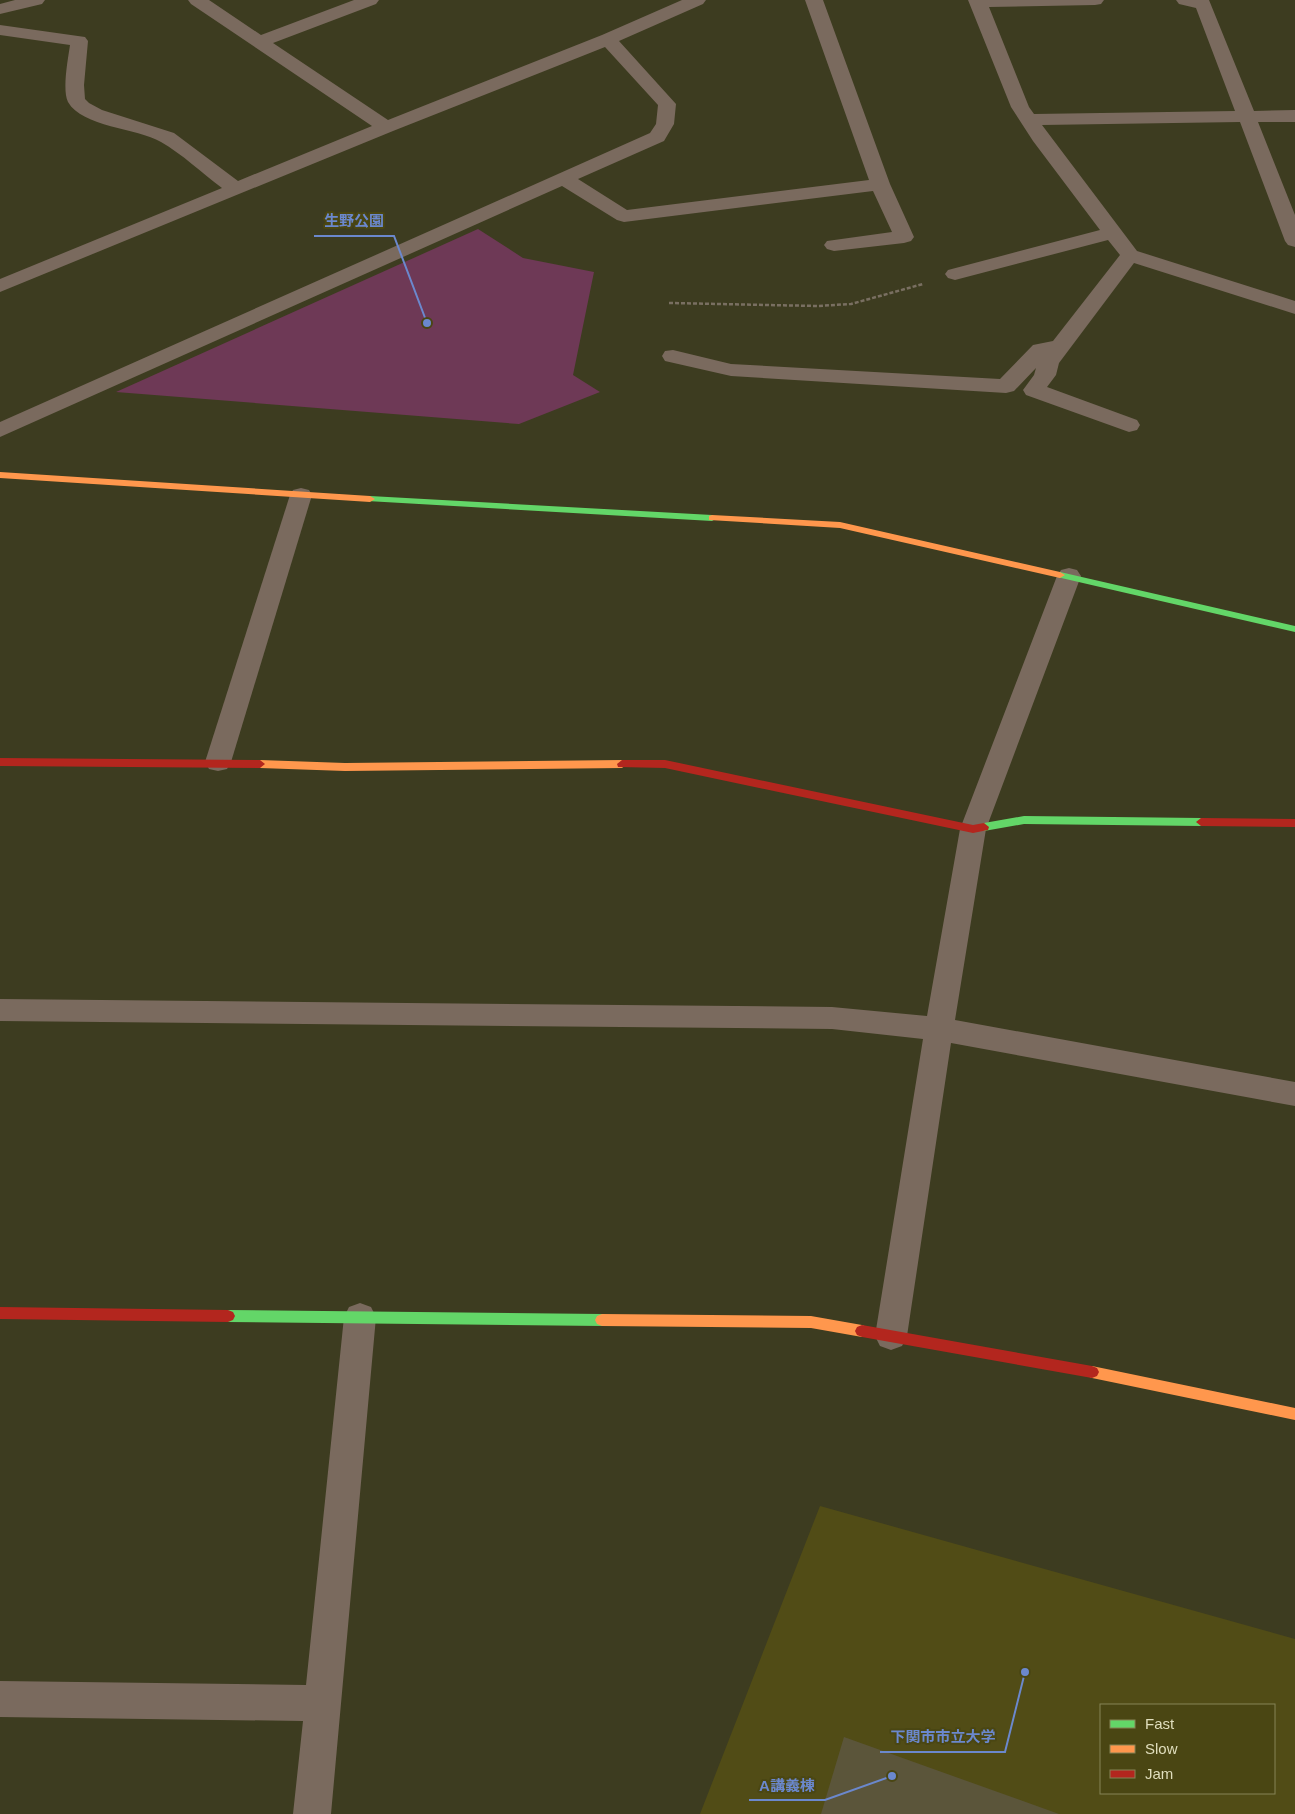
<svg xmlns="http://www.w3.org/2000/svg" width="1295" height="1814" font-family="Helvetica,'Noto Sans JP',sans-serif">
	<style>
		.built { fill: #514c16; fill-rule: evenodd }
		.green { fill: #6e3956 }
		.building { fill: #5b553a }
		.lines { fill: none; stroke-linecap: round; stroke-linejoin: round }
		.path { stroke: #796f61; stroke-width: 2.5; stroke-dasharray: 4 2; stroke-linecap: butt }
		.street { fill: #7a6a5e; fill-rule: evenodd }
		.fast { fill: #63d668; fill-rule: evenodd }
		.slow { fill: #ff974d; fill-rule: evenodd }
		.jam { fill: #b3261e; fill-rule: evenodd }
		.leader { fill: none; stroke: #6b88cd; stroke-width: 2 }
		.callout-dot { fill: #6b88cd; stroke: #4a4613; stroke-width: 2 }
		.callout-label { font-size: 15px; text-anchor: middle; font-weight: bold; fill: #6b88cd; stroke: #4a4613; stroke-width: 4; stroke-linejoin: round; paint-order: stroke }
	</style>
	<rect width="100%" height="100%" fill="#3d3c20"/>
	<path class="built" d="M 820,1506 L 1295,1639 L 1295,1814 L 700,1814 ZM 1101,1705 L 1274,1705 L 1274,1793 L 1101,1793 Z"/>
	<path class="green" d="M 478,229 L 523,258 L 594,272 L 573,375 L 600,392 L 519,424 L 116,392 Z"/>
	<path class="building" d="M 844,1737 L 1059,1814 L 821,1814 Z"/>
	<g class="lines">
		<path class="path" d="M 669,303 L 818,306 L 851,304 L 923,284"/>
		<g class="street">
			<path d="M 15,0 L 45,0 L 42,4 L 0,14 L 0,4 Z"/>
			<path d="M 188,0 L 209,0 L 261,35 L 354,0 L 379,0 L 376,4 L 273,43 L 388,120 L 602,35 L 682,0 L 706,0 L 703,4 L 619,41 L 676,104 L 674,124 L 664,141 L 578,179 L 627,210 L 869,180 L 805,0 L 823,0 L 890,184 L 914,237 L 911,241 L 904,243 L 834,251 L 827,249 L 824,245 L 827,241 L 892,232 L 873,191 L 624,222 L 617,220 L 562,186 L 0,437 L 0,422 L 650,133 L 656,124 L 658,105 L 605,47 L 393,131 L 0,292 L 0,279 L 222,188 C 202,173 182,154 161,142 C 137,128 82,127 68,102 C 62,90 68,59 70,45 L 0,35 L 0,25 L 85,37 L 88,41 L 84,85 L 85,99 L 89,103 L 102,110 L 174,133 L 238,181 L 372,126 L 191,4 Z"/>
			<path d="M 968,0 L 1104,0 L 1101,4 L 1095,5 L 989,7 L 1029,107 L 1034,114 L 1235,111 L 1196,8 L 1179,4 L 1176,0 L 1209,0 L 1254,111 L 1295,110 L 1295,122 L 1258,122 L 1295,215 L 1295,247 L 1288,245 L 1285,241 L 1240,122 L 1042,125 L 1137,251 L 1295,301 L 1295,314 L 1134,263 L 1059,363 L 1056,375 L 1047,387 L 1137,420 L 1140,425 L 1137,430 L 1129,432 L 1026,395 L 1023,390 L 1034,375 L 1036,368 L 1014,391 L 1006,393 L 731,376 L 665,361 L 662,356 L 665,351 L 673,350 L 731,364 L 1000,379 L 1033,345 L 1053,341 L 1120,255 L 1108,240 L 955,280 L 948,278 L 945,274 L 948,270 L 1100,230 L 1033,141 L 1011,107 Z"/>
			<path d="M 301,488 L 309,490 L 312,495 L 231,762 L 227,769 L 218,771 L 209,769 L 205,762 L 290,495 L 293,490 Z"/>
			<path d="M 1069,568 L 1077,570 L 1081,576 L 986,829 L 955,1020 L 1295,1082 L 1295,1106 L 951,1043 L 907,1336 L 902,1346 L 891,1350 L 880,1346 L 875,1336 L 923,1039 L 832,1029 L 0,1021 L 0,999 L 832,1007 L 927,1016 L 960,829 L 1057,576 L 1061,570 Z"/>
			<path d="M 360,1303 L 371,1307 L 376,1317 L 331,1814 L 293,1814 L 303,1721 L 0,1717 L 0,1681 L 306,1685 L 344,1317 L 349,1307 Z"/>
		</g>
		<g class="fast">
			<path d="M 370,496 L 712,515 L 717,518 L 712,521 L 367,501 L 365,499 Z"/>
			<path d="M 1060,572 L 1295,626 L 1295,632 L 1057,577 L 1055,575 Z"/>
			<path d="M 1024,816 L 1201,818 L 1206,822 L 1201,826 L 1024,824 L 984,831 L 979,827 L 984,823 Z"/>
			<path d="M 228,1310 L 602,1314 L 607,1316 L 609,1320 L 607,1324 L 602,1326 L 228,1322 L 223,1320 L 221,1316 L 223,1312 Z"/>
		</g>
		<g class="slow">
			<path d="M 0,472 L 370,496 L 375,499 L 370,502 L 0,478 Z"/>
			<path d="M 712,515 L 840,522 L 1060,572 L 1065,575 L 1060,578 L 840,528 L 709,520 L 709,516 Z"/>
			<path d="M 260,760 L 345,763 L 622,760 L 627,764 L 622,768 L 345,771 L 260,768 L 255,764 Z"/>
			<path d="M 602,1314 L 811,1316 L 862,1325 L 867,1327 L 869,1331 L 867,1335 L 862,1337 L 811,1328 L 602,1326 L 597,1324 L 595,1320 L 597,1316 Z"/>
			<path d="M 1092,1366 L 1295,1408 L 1295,1420 L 1092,1378 L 1087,1376 L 1085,1372 L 1087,1368 Z"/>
		</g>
		<g class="jam">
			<path d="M 0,758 L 260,760 L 265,764 L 260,768 L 0,766 Z"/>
			<path d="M 622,760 L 665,760 L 973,825 L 984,823 L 989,827 L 988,830 L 973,833 L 665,768 L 618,767 L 617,764 Z"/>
			<path d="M 1201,818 L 1295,819 L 1295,827 L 1201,826 L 1196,822 Z"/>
			<path d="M 0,1307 L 228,1310 L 233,1312 L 235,1316 L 233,1320 L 228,1322 L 0,1319 Z"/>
			<path d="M 862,1325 L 1092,1366 L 1097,1368 L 1099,1372 L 1097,1376 L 1092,1378 L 862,1337 L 857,1335 L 855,1331 L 857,1327 Z"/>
		</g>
	</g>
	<path class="leader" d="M427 323L394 236H314M1025 1672L1005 1752H880M892 1776L825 1800H749"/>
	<g class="callout-dot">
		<circle cx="427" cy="323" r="5"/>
		<circle cx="1025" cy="1672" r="5"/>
		<circle cx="892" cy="1776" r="5"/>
	</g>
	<g class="callout-label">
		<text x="354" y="226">生野公園</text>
		<text x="943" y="1742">下関市市立大学</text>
		<text x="787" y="1791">A講義棟</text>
	</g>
	<rect x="1100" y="1704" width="175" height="90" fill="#4a4613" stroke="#868357"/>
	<rect x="1110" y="1720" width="25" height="8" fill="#63d668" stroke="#868357"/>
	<text x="1145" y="1729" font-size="15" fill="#e0debd">Fast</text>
	<rect x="1110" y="1745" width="25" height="8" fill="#ff974d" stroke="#868357"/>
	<text x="1145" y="1754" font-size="15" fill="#e0debd">Slow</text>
	<rect x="1110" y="1770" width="25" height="8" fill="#b3261e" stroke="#868357"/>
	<text x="1145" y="1779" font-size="15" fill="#e0debd">Jam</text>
</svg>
